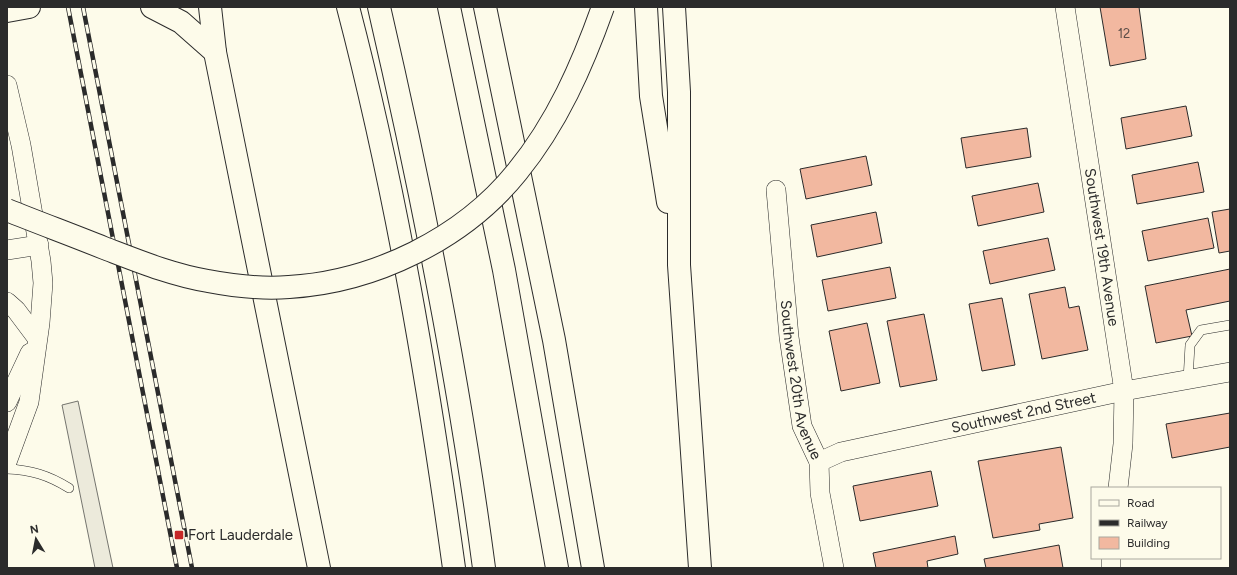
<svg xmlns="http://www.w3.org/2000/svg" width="1237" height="575" font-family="Figtree,sans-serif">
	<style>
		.parking { fill: #eceadb; stroke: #74746e }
		.building { fill: #f2b8a0; stroke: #2b2b2b }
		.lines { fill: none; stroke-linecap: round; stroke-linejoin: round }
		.service-casing { stroke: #2b2b2b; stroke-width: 10 }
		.minor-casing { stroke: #2b2b2b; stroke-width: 20 }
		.primary-casing { stroke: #2b2b2b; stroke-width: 24 }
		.motorway-casing { stroke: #2b2b2b; stroke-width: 24 }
		.service { stroke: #fdfbea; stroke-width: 9 }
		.minor { stroke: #fdfbea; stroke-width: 19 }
		.primary { stroke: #fdfbea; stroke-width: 22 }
		.motorway { stroke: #fdfbea; stroke-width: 22 }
		.rail-casing { stroke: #2b2b2b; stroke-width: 4.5 }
		.rail { stroke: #fdfbea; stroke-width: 3; stroke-dasharray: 9; stroke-linecap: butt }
		.motorway-bridge-casing { stroke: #2b2b2b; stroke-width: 24; stroke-linecap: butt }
		.motorway-bridge { stroke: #fdfbea; stroke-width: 22 }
		.poi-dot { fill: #c62828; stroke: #fdfbea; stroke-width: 1.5 }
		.labels { text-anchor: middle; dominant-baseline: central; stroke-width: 3; stroke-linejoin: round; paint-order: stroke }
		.number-label { font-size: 13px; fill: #5d4e48 }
		.street-label { font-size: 15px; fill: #2b2b2b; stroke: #fdfbea }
		.poi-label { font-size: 15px; fill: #2b2b2b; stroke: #fdfbea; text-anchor: start }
	</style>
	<rect width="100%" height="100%" fill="#fdfbea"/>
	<path class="parking" d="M 78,401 L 113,568 L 95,568 L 62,405 Z"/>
	<g class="building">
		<path d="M 1100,7 L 1139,7 L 1146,59 L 1110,66 Z"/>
		<path d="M 1186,106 L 1192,136 L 1126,149 L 1121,118 Z"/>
		<path d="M 1027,128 L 1031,157 L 966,168 L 961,138 Z"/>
		<path d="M 866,156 L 872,185 L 806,199 L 800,169 Z"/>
		<path d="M 1198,162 L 1204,192 L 1137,204 L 1132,175 Z"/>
		<path d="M 1038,183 L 1044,212 L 978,226 L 972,196 Z"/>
		<path d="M 1230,209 L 1230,251 L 1219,253 L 1212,212 Z"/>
		<path d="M 876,212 L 882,243 L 817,257 L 811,225 Z"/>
		<path d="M 1208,218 L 1214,248 L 1148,261 L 1142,231 Z"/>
		<path d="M 1048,238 L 1055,270 L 990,284 L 983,251 Z"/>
		<path d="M 890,267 L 896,298 L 828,311 L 822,280 Z"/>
		<path d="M 1230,269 L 1230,301 L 1186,310 L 1192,336 L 1156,343 L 1145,286 Z"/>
		<path d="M 1065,287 L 1069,308 L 1079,306 L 1088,350 L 1042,359 L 1029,294 Z"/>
		<path d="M 1002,298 L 1015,365 L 982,371 L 969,304 Z"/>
		<path d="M 924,314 L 937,380 L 900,387 L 887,321 Z"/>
		<path d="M 867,323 L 880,383 L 841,391 L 829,331 Z"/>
		<path d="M 1230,413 L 1230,447 L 1172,458 L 1166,424 Z"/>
		<path d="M 1061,447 L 1073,518 L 1039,524 L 1040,530 L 993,538 L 978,461 Z"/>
		<path d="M 931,471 L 938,506 L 860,521 L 853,486 Z"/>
		<path d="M 955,536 L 958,554 L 927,561 L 928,568 L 876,568 L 873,553 Z"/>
		<path d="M 1059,545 L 1063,568 L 986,568 L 984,559 Z"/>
	</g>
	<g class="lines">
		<g class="service-casing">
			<g id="service">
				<path d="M 1188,380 L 1190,345 L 1201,330 L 1230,325"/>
				<path d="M 7,469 C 31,470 48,475 69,488"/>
			</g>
		</g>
		<g class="minor-casing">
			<g id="minor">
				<path id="s1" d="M 1065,7 L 1124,391 L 1123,444 L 1118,488"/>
				<path d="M 7,85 L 21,145 L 41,261 L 43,283 L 40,323 L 29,402 L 7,462"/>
				<path id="s2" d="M 776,190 L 789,337 L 802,426 L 819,462 L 820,493 L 834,568"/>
				<path d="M 7,250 L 39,245"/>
				<path d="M 7,302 L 16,310 L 37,338"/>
				<path d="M 7,402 L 30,353"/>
				<path id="s3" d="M 819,462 L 841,452 L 1124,391 L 1230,372"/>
				<path d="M 1111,568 L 1111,558"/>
			</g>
		</g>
		<g class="primary-casing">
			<path id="primary" d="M 7,11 L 29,7"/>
		</g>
		<g class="motorway-casing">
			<g id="motorway">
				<path d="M 152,7 L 181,22 L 215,52"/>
				<path d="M 210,7 L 215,52 L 319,568"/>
				<path d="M 348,7 C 396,191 428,380 454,568"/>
				<path d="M 379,7 C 422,193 459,379 484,568"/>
				<path d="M 449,7 L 504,270 L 557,568"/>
				<path d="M 485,7 L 554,340 L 593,568"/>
				<path d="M 646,7 L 651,96 L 668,202"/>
				<path d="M 674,7 L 679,92 L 679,265 L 700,568"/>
			</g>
		</g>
		<use href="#service" class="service"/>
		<use href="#minor" class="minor"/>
		<use href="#primary" class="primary"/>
		<use href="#motorway" class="motorway"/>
		<g class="rail-casing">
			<g id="rail">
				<path d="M 68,7 L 177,568"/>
				<path d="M 83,7 L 192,568"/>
			</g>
		</g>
		<use href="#rail" class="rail"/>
		<g class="motorway-bridge-casing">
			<path id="motorway-bridge" d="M 7,210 C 39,223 72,235 104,248 C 138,261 172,275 208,281 C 234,286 262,289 289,287 C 374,282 463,239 517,172 C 557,123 582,66 603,7"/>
		</g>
		<use href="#motorway-bridge" class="motorway-bridge"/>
	</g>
	<rect class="poi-dot" x="174" y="530" width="10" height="10" rx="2"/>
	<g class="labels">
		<g class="number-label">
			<text x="1124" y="33">12</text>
		</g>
		<g class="street-label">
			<text stroke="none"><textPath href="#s1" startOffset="243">Southwest 19th Avenue</textPath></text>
			<text stroke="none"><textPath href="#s2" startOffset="192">Southwest 20th Avenue</textPath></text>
			<text stroke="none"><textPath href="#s3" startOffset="211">Southwest 2nd Street</textPath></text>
		</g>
		<g class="poi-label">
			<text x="188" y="535">Fort Lauderdale</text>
		</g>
	</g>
	<rect width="1237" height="575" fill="none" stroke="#2b2b2b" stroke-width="16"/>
	<rect x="1091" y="487" width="130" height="72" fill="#fdfbea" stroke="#a9a89e"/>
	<rect x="1099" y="500" width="20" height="6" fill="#fdfbea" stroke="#a9a89e"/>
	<text x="1127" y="507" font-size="12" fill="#2b2b2b">Road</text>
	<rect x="1099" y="520" width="20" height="6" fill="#2b2b2b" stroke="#a9a89e"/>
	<text x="1127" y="527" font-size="12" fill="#2b2b2b">Railway</text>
	<rect x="1099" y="537" width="20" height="12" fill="#f2b8a0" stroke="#a9a89e"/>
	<text x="1127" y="547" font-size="12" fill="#2b2b2b">Building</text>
	<g transform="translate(36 539) rotate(350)" stroke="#fdfbea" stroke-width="3" paint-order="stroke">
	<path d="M0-3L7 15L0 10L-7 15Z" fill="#2b2b2b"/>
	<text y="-6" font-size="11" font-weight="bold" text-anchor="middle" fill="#2b2b2b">N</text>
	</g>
</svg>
